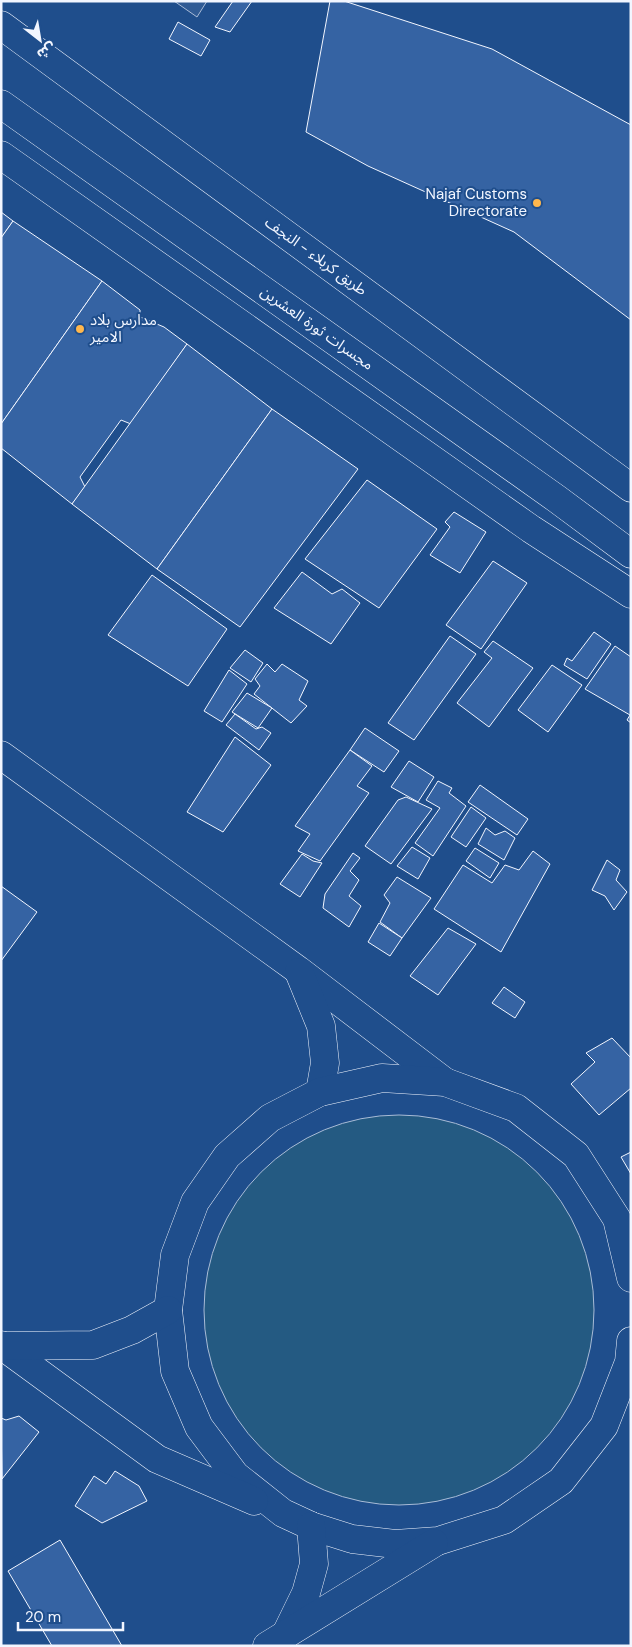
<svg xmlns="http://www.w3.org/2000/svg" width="632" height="1647" font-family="'DM Sans','Noto Sans Arabic',sans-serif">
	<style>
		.green { fill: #245a82; stroke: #a8bbd7 }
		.parking { fill: #305b95; stroke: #a8bbd7 }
		.building { fill: #3563a3; stroke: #f2f6ff }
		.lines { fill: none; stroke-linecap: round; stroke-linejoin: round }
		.minor-casing { stroke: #f2f6ff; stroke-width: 29 }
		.trunk-casing { stroke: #f2f6ff; stroke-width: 29 }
		.minor { stroke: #1f4e8c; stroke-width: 28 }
		.trunk { stroke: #1f4e8c; stroke-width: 28 }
		.poi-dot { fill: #ffb74d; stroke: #1f4e8c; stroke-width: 2 }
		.labels { text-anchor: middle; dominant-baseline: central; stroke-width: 4; stroke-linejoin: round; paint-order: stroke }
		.poi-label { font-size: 15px; fill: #f2f6ff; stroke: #1f4e8c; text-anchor: end }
		.street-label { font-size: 15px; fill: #f2f6ff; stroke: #1f4e8c }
	</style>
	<rect width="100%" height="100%" fill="#1f4e8c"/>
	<circle class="green" cx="399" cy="1310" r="195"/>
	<path class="parking" d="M 174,1 L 207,1 L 197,17 Z"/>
	<g class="building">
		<path d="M 233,1 L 252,1 L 230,32 L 215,27 Z"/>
		<path d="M 330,1 L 344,1 L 492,49 L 631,125 L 631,320 L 514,232 L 368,166 L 306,132 Z"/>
		<path d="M 178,22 L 210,40 L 201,56 L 169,39 Z"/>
		<path d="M 1,212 L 13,221 L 1,238 Z"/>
		<path d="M 13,221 L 102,281 L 1,424 L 1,238 Z"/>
		<path d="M 102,281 L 140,310 L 140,317 L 164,327 L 187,344 L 131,424 L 121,420 L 80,477 L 85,487 L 72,504 L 1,448 L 1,424 Z"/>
		<path d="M 187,344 L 272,409 L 157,569 L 72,504 Z"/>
		<path d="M 272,409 L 358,469 L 240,627 L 157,569 Z"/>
		<path d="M 367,480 L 437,529 L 379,608 L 305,559 Z"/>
		<path d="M 454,512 L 486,532 L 460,573 L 430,555 L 450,527 L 445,522 Z"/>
		<path d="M 493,561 L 527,583 L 481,649 L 446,625 Z"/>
		<path d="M 302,572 L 332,594 L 342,589 L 360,603 L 331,644 L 274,608 Z"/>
		<path d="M 152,575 L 227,629 L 188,686 L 108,635 Z"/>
		<path d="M 594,632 L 611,644 L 587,679 L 564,665 L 567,658 L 572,661 Z"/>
		<path d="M 450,636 L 476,654 L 414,740 L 388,723 Z"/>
		<path d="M 493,641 L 533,668 L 489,727 L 457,703 L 492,658 L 484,652 Z"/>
		<path d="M 615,646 L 631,657 L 631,723 L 627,720 L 630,715 L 585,689 Z"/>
		<path d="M 245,650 L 263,663 L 251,682 L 230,668 Z"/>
		<path d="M 267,664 L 275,672 L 282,664 L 308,681 L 299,700 L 307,706 L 291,723 L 254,694 L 260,686 L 255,679 Z"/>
		<path d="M 552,665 L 582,685 L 548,732 L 518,710 Z"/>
		<path d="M 229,670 L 247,684 L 222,722 L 204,711 Z"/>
		<path d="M 247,693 L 272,708 L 258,728 L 232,712 Z"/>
		<path d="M 235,714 L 256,729 L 262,727 L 271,733 L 259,750 L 226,725 Z"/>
		<path d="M 365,728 L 399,751 L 384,772 L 350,750 Z"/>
		<path d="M 235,737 L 271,765 L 223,832 L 187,812 Z"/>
		<path d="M 350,750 L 372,766 L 357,786 L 369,793 L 320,861 L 298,851 L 310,834 L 295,826 Z"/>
		<path d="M 409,761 L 434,777 L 418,802 L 391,787 Z"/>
		<path d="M 438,781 L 452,788 L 449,793 L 466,806 L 433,856 L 415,843 L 440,808 L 426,800 Z"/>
		<path d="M 480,785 L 528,819 L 517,835 L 468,802 Z"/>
		<path d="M 406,797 L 432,809 L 391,864 L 365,846 L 398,800 Z"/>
		<path d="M 471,807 L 486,818 L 466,847 L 451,837 Z"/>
		<path d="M 486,828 L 495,835 L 505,831 L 515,838 L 504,860 L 478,844 Z"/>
		<path d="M 412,847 L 430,858 L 418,879 L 397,866 Z"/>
		<path d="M 475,848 L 499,863 L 490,878 L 466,861 Z"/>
		<path d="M 533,851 L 550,864 L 501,952 L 434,909 L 463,865 L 492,883 L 505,865 L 519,870 Z"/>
		<path d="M 353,853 L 360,858 L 350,871 L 359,880 L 349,896 L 361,906 L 349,927 L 323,908 L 325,894 Z"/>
		<path d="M 302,854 L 313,861 L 322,863 L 300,897 L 280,884 Z"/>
		<path d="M 607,860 L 620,870 L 616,880 L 627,892 L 614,910 L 605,896 L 592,890 Z"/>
		<path d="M 397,877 L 431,898 L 402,938 L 380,922 L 390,903 L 384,895 Z"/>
		<path d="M 1,886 L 37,912 L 1,961 Z"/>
		<path d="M 379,923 L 402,938 L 390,956 L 368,942 Z"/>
		<path d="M 448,928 L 476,944 L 438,995 L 410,976 Z"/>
		<path d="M 504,987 L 525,1002 L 515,1018 L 492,1003 Z"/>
		<path d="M 612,1038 L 631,1058 L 631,1088 L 599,1115 L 571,1084 L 595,1062 L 586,1053 Z"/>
		<path d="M 631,1152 L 631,1174 L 621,1157 Z"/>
		<path d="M 19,1416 L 39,1432 L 2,1479 L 1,1418 L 6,1420 Z"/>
		<path d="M 115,1471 L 139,1486 L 147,1501 L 102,1523 L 75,1506 L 94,1476 L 106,1484 Z"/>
		<path d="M 60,1540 L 122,1646 L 52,1646 L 8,1571 Z"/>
	</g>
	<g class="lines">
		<g class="minor-casing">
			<g id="minor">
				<path d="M 1,755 L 298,970 L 445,1082"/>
				<path d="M 299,972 L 321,1026 L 325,1063 L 320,1092"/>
				<path d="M 631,1278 L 617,1219 L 576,1155 L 516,1108 L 445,1082 L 382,1078 L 320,1092 L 270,1118 L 227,1156 L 195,1202 L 175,1255 L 168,1310 L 175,1371 L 199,1427 L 235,1475 L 283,1513 L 311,1526 L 352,1539 L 395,1544 L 438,1541 L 504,1520 L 561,1481 L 604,1426 L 629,1362 L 631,1341"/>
				<path d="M 1,1345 L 157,1459 L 254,1501"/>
				<path d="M 3,1346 L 93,1345 L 132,1330 L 168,1310"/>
				<path d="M 285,1636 L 306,1593 L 314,1564 L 311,1526"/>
				<path d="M 267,1646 L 434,1543"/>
			</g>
		</g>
		<g class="trunk-casing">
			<g id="trunk">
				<path d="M 1,25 L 631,488"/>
				<path d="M 1,104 L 557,499 L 631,554"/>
				<path d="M 1,155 L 531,529 L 631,594"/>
			</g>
		</g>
		<use href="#minor" class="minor"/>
		<use href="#trunk" class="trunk"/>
	</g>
	<g class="poi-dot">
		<circle cx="537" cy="203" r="5"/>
		<circle cx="80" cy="329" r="5"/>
	</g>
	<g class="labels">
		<g class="poi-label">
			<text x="527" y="194">Najaf Customs<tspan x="527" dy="17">Directorate</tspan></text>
			<text x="90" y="320" text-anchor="start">مدارس بلاد<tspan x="90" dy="17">الامير</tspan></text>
		</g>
		<g class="street-label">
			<text transform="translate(316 256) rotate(36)">طريق کربلاء - النجف</text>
			<text transform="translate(317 328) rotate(35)">مجسرات ثورة العشرين</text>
		</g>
	</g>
	<rect width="632" height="1647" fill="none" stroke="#f2f6ff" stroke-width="5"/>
	<g transform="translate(40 40) rotate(149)" stroke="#1f4e8c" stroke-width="4" paint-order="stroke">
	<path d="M0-4L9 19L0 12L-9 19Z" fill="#f2f6ff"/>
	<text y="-8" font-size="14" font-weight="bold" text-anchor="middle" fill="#f2f6ff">ش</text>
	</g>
	<path d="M18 1622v8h105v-8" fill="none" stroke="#f2f6ff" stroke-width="2.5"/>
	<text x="25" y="1622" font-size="15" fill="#f2f6ff" stroke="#1f4e8c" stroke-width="4" paint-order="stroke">20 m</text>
</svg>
